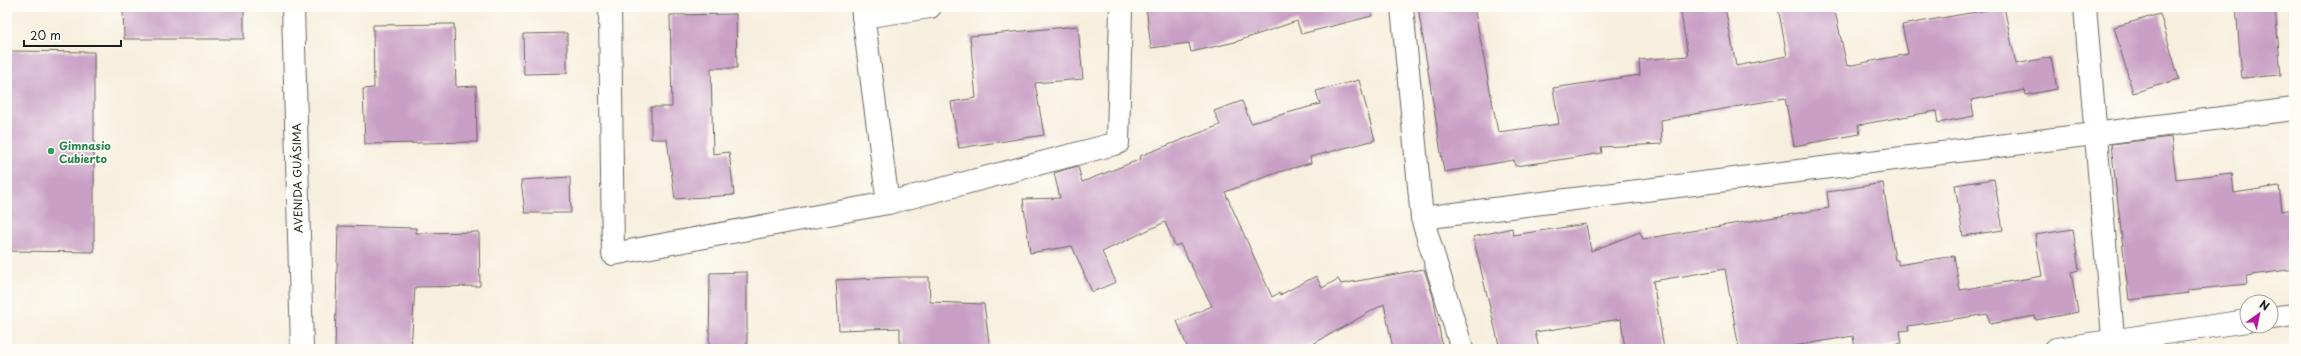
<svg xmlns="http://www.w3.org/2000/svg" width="2301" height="356" font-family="'Playpen Sans',sans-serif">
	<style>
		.building { fill: #c99fc5 }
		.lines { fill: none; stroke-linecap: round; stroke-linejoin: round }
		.minor-casing { stroke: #696660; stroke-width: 24 }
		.major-casing { stroke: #696660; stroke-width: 24 }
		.minor { stroke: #fff; stroke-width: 22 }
		.major { stroke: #fff; stroke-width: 22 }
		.leisure-dot { fill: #2e9e5b; stroke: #fdfcf7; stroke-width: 1.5 }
		.labels { text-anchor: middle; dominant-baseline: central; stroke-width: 3.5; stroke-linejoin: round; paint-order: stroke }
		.leisure-label { font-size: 11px; font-weight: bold; fill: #27864d; stroke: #fdfcf7; text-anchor: start }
		.street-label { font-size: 11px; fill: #1c1c1c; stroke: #fdfcf7 }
	</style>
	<rect width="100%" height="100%" fill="#fdfcf7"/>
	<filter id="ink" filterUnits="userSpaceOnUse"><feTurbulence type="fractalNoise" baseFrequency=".025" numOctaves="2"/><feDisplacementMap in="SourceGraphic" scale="8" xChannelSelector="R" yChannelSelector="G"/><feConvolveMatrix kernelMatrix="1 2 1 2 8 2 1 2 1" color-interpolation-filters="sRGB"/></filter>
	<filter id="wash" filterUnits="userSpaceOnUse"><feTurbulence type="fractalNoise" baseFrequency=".012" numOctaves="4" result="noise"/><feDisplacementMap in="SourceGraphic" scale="16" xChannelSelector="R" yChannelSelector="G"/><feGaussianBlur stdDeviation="0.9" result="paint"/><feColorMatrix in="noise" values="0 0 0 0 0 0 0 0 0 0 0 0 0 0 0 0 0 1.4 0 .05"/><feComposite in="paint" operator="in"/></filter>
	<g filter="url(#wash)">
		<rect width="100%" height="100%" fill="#f7efde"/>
		<g id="blocks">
			<g class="building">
				<path d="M 123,7 L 244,7 L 244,39 L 124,39 Z"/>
				<path d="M 1146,7 L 1371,7 L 1372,16 L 1301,34 L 1297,21 L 1235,42 L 1191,52 L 1189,43 L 1151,48 Z"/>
				<path d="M 1418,7 L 1474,7 L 1498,132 L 1559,124 L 1553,88 L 1640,75 L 1639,60 L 1688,56 L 1680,7 L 1725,7 L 1736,66 L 1787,56 L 1778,7 L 1834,7 L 1847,66 L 1908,54 L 1902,25 L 2004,7 L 2016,64 L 2051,57 L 2057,89 L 2026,95 L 2025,90 L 1971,100 L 1974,116 L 1938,123 L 1936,111 L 1858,125 L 1860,134 L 1794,146 L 1785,98 L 1661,120 L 1662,144 L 1601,147 L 1602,153 L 1565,159 L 1515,166 L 1514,160 L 1444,172 Z"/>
				<path d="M 2236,7 L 2275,7 L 2281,75 L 2242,78 Z"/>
				<path d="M 736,14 L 737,68 L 711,68 L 713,154 L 729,152 L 734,195 L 675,199 L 667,139 L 651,139 L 651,107 L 672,107 L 670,15 Z"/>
				<path d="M 2160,14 L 2179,79 L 2133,93 L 2114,27 Z"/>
				<path d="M 454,24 L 456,87 L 476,86 L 477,142 L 365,144 L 363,89 L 374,88 L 373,25 Z"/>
				<path d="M 1078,26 L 1083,79 L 1035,83 L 1044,135 L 959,148 L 951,102 L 976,98 L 970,36 Z"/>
				<path d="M 567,33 L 567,73 L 524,74 L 523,34 Z"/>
				<path d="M 7,51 L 94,52 L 94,252 L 7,251 Z"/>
				<path d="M 1359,80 L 1375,140 L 1310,157 L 1311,163 L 1279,172 L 1225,192 L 1272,297 L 1279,293 L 1280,295 L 1316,276 L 1322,288 L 1338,279 L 1341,284 L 1424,269 L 1433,296 L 1443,349 L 1393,349 L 1384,304 L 1304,349 L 1188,349 L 1177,321 L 1212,306 L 1180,244 L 1175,246 L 1165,222 L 1102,252 L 1116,282 L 1092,292 L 1072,246 L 1030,253 L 1023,199 L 1060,198 L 1054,173 L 1078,166 L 1082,182 L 1141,159 L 1140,156 L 1220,125 L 1214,111 L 1242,101 L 1251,123 L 1320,104 L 1316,91 Z"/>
				<path d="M 2171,137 L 2176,179 L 2232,173 L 2234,193 L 2279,186 L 2282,211 L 2294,209 L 2294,269 L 2246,276 L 2247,284 L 2188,290 L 2189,293 L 2129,300 L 2111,144 Z"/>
				<path d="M 570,177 L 571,213 L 525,213 L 521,180 Z"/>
				<path d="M 1994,179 L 2003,230 L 1963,236 L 1955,185 Z"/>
				<path d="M 1883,183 L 1895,260 L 1898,260 L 1898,265 L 1954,256 L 1960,290 L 2042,276 L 2035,235 L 2073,229 L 2079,270 L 2071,272 L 2078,312 L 2036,320 L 2035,316 L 1990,324 L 1988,314 L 1908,326 L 1909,330 L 1900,331 L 1902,343 L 1867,349 L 1855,349 L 1853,336 L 1776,349 L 1739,349 L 1725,269 L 1653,281 L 1664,349 L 1625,349 L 1621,319 L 1535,332 L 1539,349 L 1500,349 L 1473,237 L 1512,228 L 1513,235 L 1586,224 L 1591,251 L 1640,232 L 1643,239 L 1829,208 L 1827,192 Z"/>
				<path d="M 338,226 L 416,228 L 416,233 L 479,232 L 480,286 L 415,287 L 411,349 L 335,349 Z"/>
				<path d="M 747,272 L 747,349 L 709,349 L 710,273 Z"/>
				<path d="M 900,277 L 929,277 L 930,302 L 984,304 L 990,349 L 900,349 L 900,328 L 839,330 L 836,280 Z"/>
			</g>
		</g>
	</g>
	<g filter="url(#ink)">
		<use href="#blocks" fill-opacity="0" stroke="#696660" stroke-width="1"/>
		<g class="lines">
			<g class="minor-casing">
				<g id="minor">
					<path d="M 610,7 L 613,254 L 888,203 L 1118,143 L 1121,7"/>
					<path d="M 862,7 L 888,203"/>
					<path d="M 1402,7 L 1422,218 L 1462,349"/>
					<path d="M 2085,7 L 2114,349"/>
					<path d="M 863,17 L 930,7"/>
					<path d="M 1422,218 L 2294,109"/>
					<path d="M 2271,318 L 2294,315"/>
					<path d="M 2056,349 L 2247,321"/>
				</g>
			</g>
			<g class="major-casing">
				<path id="major" d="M 293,7 L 302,349"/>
			</g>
			<use href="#minor" class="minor"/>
			<use href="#major" class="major"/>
		</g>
	</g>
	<circle class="leisure-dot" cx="51" cy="151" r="4"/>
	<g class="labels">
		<g class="leisure-label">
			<text x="59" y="145">Gimnasio<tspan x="59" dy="13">Cubierto</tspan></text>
		</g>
		<g class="street-label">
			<text transform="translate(297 178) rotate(-91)">AVENIDA GUÁSIMA</text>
		</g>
	</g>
	<rect width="2301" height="356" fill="none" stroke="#fdfcf7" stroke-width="24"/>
	<g transform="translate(2259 314) rotate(33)"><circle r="19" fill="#fdfcf7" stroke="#a3a29f"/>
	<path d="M0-3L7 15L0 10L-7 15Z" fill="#b5179e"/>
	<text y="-6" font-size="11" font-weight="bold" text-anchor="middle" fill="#1c1c1c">N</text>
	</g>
	<path d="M24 40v6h97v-6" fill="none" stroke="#1c1c1c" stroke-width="2"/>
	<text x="30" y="40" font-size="12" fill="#1c1c1c" stroke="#fdfcf7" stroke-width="3" paint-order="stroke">20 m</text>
</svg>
